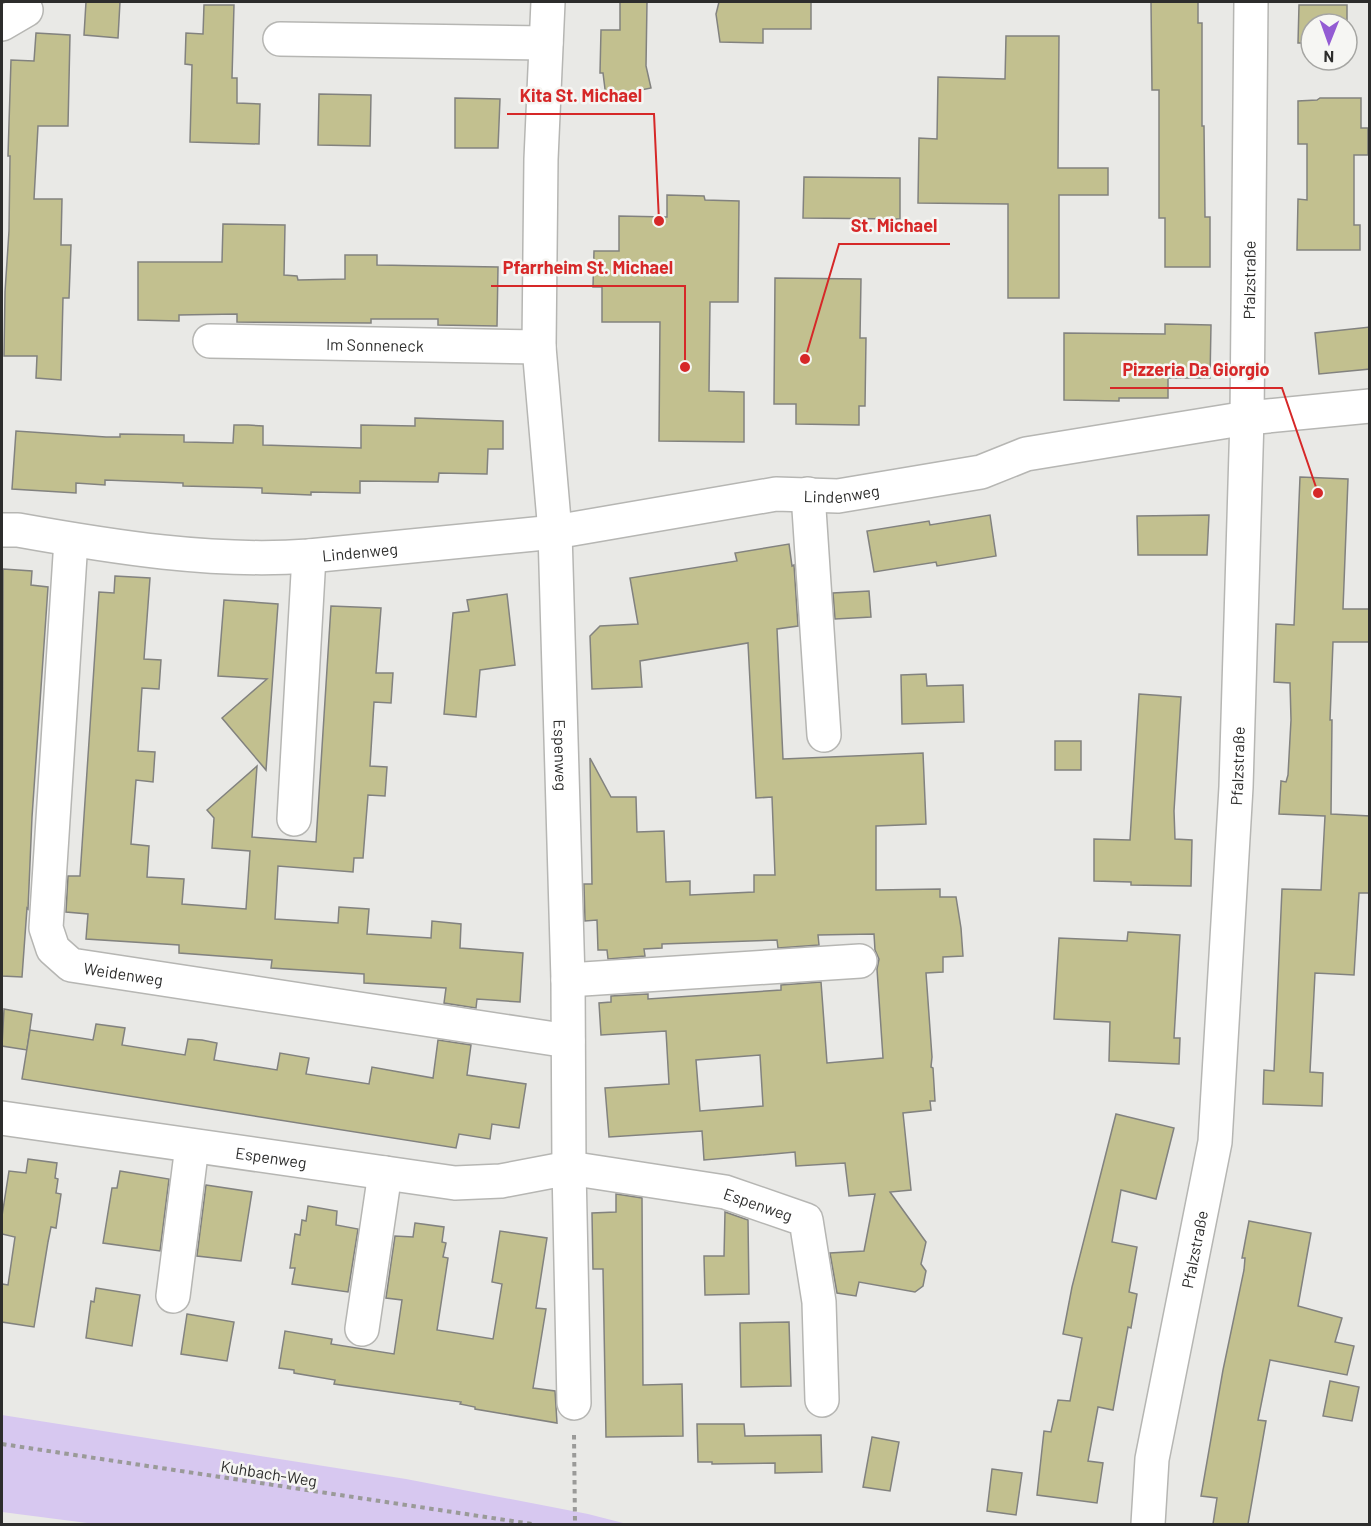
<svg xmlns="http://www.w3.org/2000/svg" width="1371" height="1526" font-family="Barlow,sans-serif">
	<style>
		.green { fill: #d7c8f0 }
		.building { fill: #c2c08f; stroke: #82827f; stroke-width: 1.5; fill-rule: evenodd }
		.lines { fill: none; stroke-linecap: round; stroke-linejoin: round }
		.minor-casing { stroke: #b6b6b3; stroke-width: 36 }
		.path { stroke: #9a9a98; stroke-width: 4; stroke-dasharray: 4.5 4.5; stroke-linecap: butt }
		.minor { stroke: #fff; stroke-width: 33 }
		.labels { text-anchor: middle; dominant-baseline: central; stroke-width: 5; stroke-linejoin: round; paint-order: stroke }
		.street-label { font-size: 16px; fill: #2d2d2c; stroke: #f6f6f3 }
		.leader { fill: none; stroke: #d62828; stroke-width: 2 }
		.callout-dot { fill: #d62828; stroke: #f6f6f3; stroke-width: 2 }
		.callout-label { font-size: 18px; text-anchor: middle; font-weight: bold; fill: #d62828; stroke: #f6f6f3; stroke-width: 5; stroke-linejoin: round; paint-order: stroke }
	</style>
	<rect width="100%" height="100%" fill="#e9e9e6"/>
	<path class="green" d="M 2,1415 L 406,1479 L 588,1514 L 627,1524 L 95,1524 L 2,1512 Z"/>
	<g class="building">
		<path d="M 86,2 L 120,2 L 118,38 L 84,35 Z"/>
		<path d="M 620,2 L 647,2 L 646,66 L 651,88 L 606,97 L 603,73 L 600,73 L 601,30 L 620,30 Z"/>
		<path d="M 719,2 L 811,2 L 811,29 L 763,29 L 763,43 L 720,42 L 716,14 Z"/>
		<path d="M 1151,2 L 1198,2 L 1198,23 L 1202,23 L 1202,126 L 1204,126 L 1205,217 L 1210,217 L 1210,267 L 1165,267 L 1165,218 L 1159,218 L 1159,90 L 1152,90 Z"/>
		<path d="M 204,5 L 234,5 L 232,78 L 237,78 L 237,103 L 260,104 L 259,144 L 190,142 L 192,65 L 185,64 L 186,33 L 203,34 Z"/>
		<path d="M 1299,5 L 1347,5 L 1347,24 L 1311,24 L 1311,43 L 1298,43 Z"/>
		<path d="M 36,33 L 70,35 L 68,126 L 38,126 L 34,199 L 62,199 L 61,245 L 71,245 L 69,298 L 63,298 L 61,380 L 36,378 L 37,356 L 4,356 L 5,292 L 9,231 L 10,156 L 8,156 L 11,60 L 34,61 Z"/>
		<path d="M 1006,36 L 1059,36 L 1058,168 L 1108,168 L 1108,195 L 1059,195 L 1059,298 L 1008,298 L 1008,204 L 918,203 L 919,138 L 937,139 L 938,77 L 1005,79 Z"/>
		<path d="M 319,94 L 371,95 L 370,146 L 318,145 Z"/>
		<path d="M 455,98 L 500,99 L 498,148 L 455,148 Z"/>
		<path d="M 1320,98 L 1361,98 L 1361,128 L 1368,128 L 1368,155 L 1354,155 L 1354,225 L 1360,225 L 1360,250 L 1297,250 L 1298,199 L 1307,200 L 1307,144 L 1298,144 L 1298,101 L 1317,100 Z"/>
		<path d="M 804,177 L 900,178 L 900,219 L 803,218 Z"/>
		<path d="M 667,195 L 704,196 L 705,200 L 739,201 L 738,302 L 710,302 L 709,391 L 744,392 L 744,442 L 659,441 L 660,322 L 602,322 L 602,287 L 593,287 L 594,251 L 619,251 L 619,216 L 667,217 Z"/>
		<path d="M 223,224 L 285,225 L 284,275 L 297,276 L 298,280 L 345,279 L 345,255 L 377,255 L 377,265 L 498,267 L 497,326 L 438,325 L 438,319 L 371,319 L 371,323 L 237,322 L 237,314 L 179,315 L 179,321 L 138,320 L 138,262 L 222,262 Z"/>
		<path d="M 775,278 L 861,279 L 860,338 L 866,338 L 865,406 L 859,406 L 859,425 L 796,424 L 796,404 L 774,404 Z"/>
		<path d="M 1165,324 L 1211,325 L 1210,378 L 1168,378 L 1168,398 L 1119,398 L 1119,401 L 1064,400 L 1064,333 L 1165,334 Z"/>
		<path d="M 1370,327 L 1370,369 L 1319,374 L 1315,333 Z"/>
		<path d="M 415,418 L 503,421 L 503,449 L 488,449 L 487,474 L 439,473 L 438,482 L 360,481 L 360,493 L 311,492 L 311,495 L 262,493 L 262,488 L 183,486 L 183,483 L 105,480 L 105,485 L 76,483 L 76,493 L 12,489 L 16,431 L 106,437 L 120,437 L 120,434 L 184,435 L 184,442 L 233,443 L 234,425 L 248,425 L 263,426 L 263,445 L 361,448 L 361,425 L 415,426 Z"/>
		<path d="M 1300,477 L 1348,479 L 1343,609 L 1370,609 L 1370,642 L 1333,642 L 1330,720 L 1332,720 L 1331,814 L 1370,816 L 1370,893 L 1359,893 L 1354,975 L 1315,973 L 1310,1072 L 1323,1073 L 1322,1106 L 1263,1104 L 1264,1070 L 1274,1071 L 1282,889 L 1321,890 L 1325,816 L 1279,814 L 1281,781 L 1286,782 L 1288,775 L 1291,720 L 1290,683 L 1274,682 L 1276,624 L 1294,625 Z"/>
		<path d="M 990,515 L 996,556 L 937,566 L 936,562 L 874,572 L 867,531 L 929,521 L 930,525 Z"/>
		<path d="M 1209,515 L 1207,555 L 1138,555 L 1137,516 Z"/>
		<path d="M 789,544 L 792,566 L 794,565 L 798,626 L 777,629 L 783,759 L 923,753 L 926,824 L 876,826 L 876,890 L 940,889 L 940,897 L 956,897 L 961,928 L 963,956 L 943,957 L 943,972 L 926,973 L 932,1057 L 931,1067 L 933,1068 L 935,1101 L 930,1101 L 931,1110 L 903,1113 L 911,1190 L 890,1192 L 926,1242 L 921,1264 L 926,1271 L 923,1286 L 915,1292 L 859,1282 L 856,1296 L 837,1293 L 830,1253 L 864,1251 L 875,1194 L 849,1196 L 845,1163 L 796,1166 L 795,1152 L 704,1160 L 702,1131 L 609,1137 L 605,1088 L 669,1084 L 666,1031 L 601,1035 L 599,1003 L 611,1002 L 611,996 L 648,994 L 648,999 L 781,990 L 781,985 L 821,982 L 827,1063 L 883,1058 L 877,969 L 879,959 L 875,950 L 874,934 L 818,935 L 819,945 L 778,948 L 777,940 L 662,944 L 662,948 L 644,949 L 645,956 L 608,959 L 607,950 L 598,950 L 597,920 L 585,921 L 584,884 L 592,884 L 590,758 L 611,797 L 636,797 L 637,832 L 664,831 L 666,882 L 690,881 L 690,895 L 754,892 L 754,875 L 775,875 L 772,797 L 756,798 L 748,643 L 640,661 L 642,687 L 592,689 L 590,636 L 600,626 L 638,624 L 630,578 L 737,561 L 735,553 ZM 760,1055 L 763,1106 L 700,1111 L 696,1060 Z"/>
		<path d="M 3,569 L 32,571 L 31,585 L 48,587 L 32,817 L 28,909 L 27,908 L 22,977 L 2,976 Z"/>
		<path d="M 115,576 L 150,578 L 144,659 L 161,660 L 159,689 L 142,688 L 138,751 L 155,752 L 153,782 L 136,780 L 131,844 L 149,846 L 147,877 L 184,879 L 182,904 L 246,909 L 250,851 L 212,848 L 214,818 L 207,810 L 257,766 L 252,837 L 316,842 L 331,606 L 381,608 L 376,673 L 393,673 L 391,703 L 374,702 L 370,766 L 387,767 L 385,796 L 368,795 L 363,858 L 354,858 L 353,872 L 278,866 L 275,919 L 338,923 L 339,907 L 369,909 L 367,934 L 431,938 L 432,921 L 461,924 L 460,948 L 523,953 L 520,1002 L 477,999 L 476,1008 L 444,1003 L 446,988 L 364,983 L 364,974 L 271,968 L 272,960 L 179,953 L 179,945 L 86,939 L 88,914 L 66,912 L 68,876 L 80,876 L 99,592 L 114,593 Z"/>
		<path d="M 869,591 L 871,617 L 835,619 L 833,593 Z"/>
		<path d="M 507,594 L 515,665 L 480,670 L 476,717 L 444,714 L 453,613 L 469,611 L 467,600 Z"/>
		<path d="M 224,600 L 278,604 L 266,770 L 222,718 L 267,679 L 218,676 Z"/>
		<path d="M 926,674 L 927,686 L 963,685 L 964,722 L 902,724 L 901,675 Z"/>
		<path d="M 1139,694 L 1181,697 L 1174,811 L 1175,839 L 1192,840 L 1191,886 L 1131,885 L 1131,882 L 1094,881 L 1094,839 L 1130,840 Z"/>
		<rect x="1055" y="741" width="26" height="29"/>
		<path d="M 1128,932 L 1180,935 L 1174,1038 L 1180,1038 L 1179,1064 L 1109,1061 L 1110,1022 L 1054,1019 L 1059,938 L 1127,941 Z"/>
		<path d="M 4,1009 L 32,1014 L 27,1050 L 2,1046 Z"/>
		<path d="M 96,1024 L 125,1028 L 122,1045 L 185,1055 L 188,1039 L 202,1040 L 217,1043 L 214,1060 L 277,1070 L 280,1053 L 309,1058 L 306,1074 L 369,1084 L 372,1067 L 433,1078 L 438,1040 L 471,1045 L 467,1075 L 526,1084 L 519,1128 L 492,1124 L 490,1139 L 459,1134 L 456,1148 L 22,1079 L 30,1030 L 93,1040 Z"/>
		<path d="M 1116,1114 L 1174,1128 L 1156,1199 L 1121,1190 L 1112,1242 L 1137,1247 L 1129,1292 L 1137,1294 L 1131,1328 L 1128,1327 L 1113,1410 L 1098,1407 L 1088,1461 L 1103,1463 L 1097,1503 L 1037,1495 L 1044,1431 L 1051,1432 L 1058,1400 L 1070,1401 L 1082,1338 L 1063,1334 L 1072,1287 Z"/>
		<path d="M 28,1159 L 57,1163 L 55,1178 L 58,1179 L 56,1193 L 61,1194 L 56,1228 L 51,1227 L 48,1242 L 34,1327 L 2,1322 L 2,1284 L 8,1285 L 15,1237 L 2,1234 L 2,1216 L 9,1171 L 26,1173 Z"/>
		<path d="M 120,1171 L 169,1179 L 160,1251 L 103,1243 L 112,1188 L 117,1188 Z"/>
		<path d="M 206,1185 L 252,1192 L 241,1261 L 197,1256 Z"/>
		<path d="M 616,1194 L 642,1198 L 643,1385 L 682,1384 L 683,1436 L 606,1437 L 603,1269 L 593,1269 L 592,1213 L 616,1212 Z"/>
		<path d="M 308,1206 L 337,1211 L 336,1225 L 358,1229 L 348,1292 L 292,1284 L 295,1268 L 290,1268 L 295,1234 L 300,1235 L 302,1220 L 306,1221 Z"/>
		<path d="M 725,1212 L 748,1220 L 749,1294 L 705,1295 L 704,1256 L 724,1256 Z"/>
		<path d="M 1249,1221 L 1311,1233 L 1298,1306 L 1342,1318 L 1335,1342 L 1354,1346 L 1347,1375 L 1270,1360 L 1258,1420 L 1266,1421 L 1248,1524 L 1213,1524 L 1217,1498 L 1201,1496 L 1223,1370 L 1244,1270 L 1245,1258 L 1242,1258 Z"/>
		<path d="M 415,1223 L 444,1227 L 442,1242 L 446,1243 L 443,1257 L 448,1258 L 437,1330 L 493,1339 L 502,1284 L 492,1282 L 500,1231 L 547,1238 L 536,1308 L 546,1309 L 533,1388 L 555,1391 L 557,1423 L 475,1409 L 475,1407 L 460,1404 L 461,1402 L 334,1384 L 335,1380 L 294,1373 L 294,1370 L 279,1368 L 285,1331 L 332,1339 L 331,1344 L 394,1354 L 402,1300 L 386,1298 L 395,1236 L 413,1237 Z"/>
		<path d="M 96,1288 L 140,1295 L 132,1346 L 86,1338 L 91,1301 L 94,1302 Z"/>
		<path d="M 187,1314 L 234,1322 L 227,1361 L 181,1354 Z"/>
		<path d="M 789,1322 L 791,1386 L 741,1387 L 740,1323 Z"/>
		<path d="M 1330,1381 L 1359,1387 L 1352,1421 L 1323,1416 Z"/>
		<path d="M 697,1424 L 744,1424 L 745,1436 L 821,1435 L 822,1472 L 775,1473 L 775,1463 L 712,1464 L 712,1462 L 698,1462 Z"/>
		<path d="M 872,1437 L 899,1442 L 890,1491 L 863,1487 Z"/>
		<path d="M 992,1469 L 1022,1473 L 1016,1515 L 987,1511 Z"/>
	</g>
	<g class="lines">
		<g class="minor-casing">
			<g id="minor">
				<path id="s1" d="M 548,2 L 541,159 L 539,347 L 555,532 L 568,980 L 569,1168 L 574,1403"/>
				<path d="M 2,24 L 26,10"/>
				<path d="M 280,39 L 546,43"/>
				<path id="s2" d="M 210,341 L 539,347"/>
				<path d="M 808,494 L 824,735"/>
				<path id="s3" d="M 2,530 L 18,530 C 113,547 213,563 309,556 L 555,532 L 776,494 L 838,496 L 981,472 L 1026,454 L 1247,418 L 1370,406"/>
				<path id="s4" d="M 71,540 L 46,928 L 53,949 L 71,965 L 568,1041"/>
				<path d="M 294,819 L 309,556"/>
				<path d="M 568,980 L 860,961"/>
				<path id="s5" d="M 2,1118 L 455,1183 L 501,1181 L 569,1168 L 725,1192 L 806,1220 L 819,1302 L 822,1400"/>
				<path d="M 173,1296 L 192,1146"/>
				<path d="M 362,1329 L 385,1173"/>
				<path id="s6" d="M 1148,1524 L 1152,1459 L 1215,1142 L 1236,787 L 1247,418 L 1251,2"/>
			</g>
		</g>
		<g class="path">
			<path d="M 574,1435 L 575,1524"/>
			<path d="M 2,1444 L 532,1524"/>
		</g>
		<use href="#minor" class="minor"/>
	</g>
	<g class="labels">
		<g class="street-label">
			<text stroke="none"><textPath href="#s6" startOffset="1251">Pfalzstraße</textPath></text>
			<text stroke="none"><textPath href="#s2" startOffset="165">Im Sonneneck</textPath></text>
			<text stroke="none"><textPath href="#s3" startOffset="846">Lindenweg</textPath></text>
			<text stroke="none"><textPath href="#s3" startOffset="360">Lindenweg</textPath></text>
			<text stroke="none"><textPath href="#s1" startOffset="754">Espenweg</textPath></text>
			<text stroke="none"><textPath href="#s6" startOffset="765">Pfalzstraße</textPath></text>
			<text stroke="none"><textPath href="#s4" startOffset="488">Weidenweg</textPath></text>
			<text stroke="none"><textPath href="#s5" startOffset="272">Espenweg</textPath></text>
			<text stroke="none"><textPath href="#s5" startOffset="766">Espenweg</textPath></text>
			<text stroke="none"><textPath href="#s6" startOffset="279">Pfalzstraße</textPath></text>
			<text transform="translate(269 1473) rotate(9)">Kuhbach-Weg</text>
		</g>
	</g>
	<path class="leader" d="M659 221L654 114H507M805 359L839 244H950M685 367L685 286H491M1318 493L1282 388H1110"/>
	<g class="callout-dot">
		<circle cx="659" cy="221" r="6"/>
		<circle cx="805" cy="359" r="6"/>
		<circle cx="685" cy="367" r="6"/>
		<circle cx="1318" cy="493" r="6"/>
	</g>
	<g class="callout-label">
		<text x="581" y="102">Kita St. Michael</text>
		<text x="894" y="232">St. Michael</text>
		<text x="588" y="274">Pfarrheim St. Michael</text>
		<text x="1196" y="376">Pizzeria Da Giorgio</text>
	</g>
	<rect width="1371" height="1526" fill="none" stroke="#2d2d2c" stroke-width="6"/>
	<g transform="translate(1329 42) rotate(181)"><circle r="28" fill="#f6f6f3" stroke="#a6a6a3" stroke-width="1.5"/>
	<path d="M0-4.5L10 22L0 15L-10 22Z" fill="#935bd3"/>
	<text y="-9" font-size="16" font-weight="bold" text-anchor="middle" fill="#2d2d2c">N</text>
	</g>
</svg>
